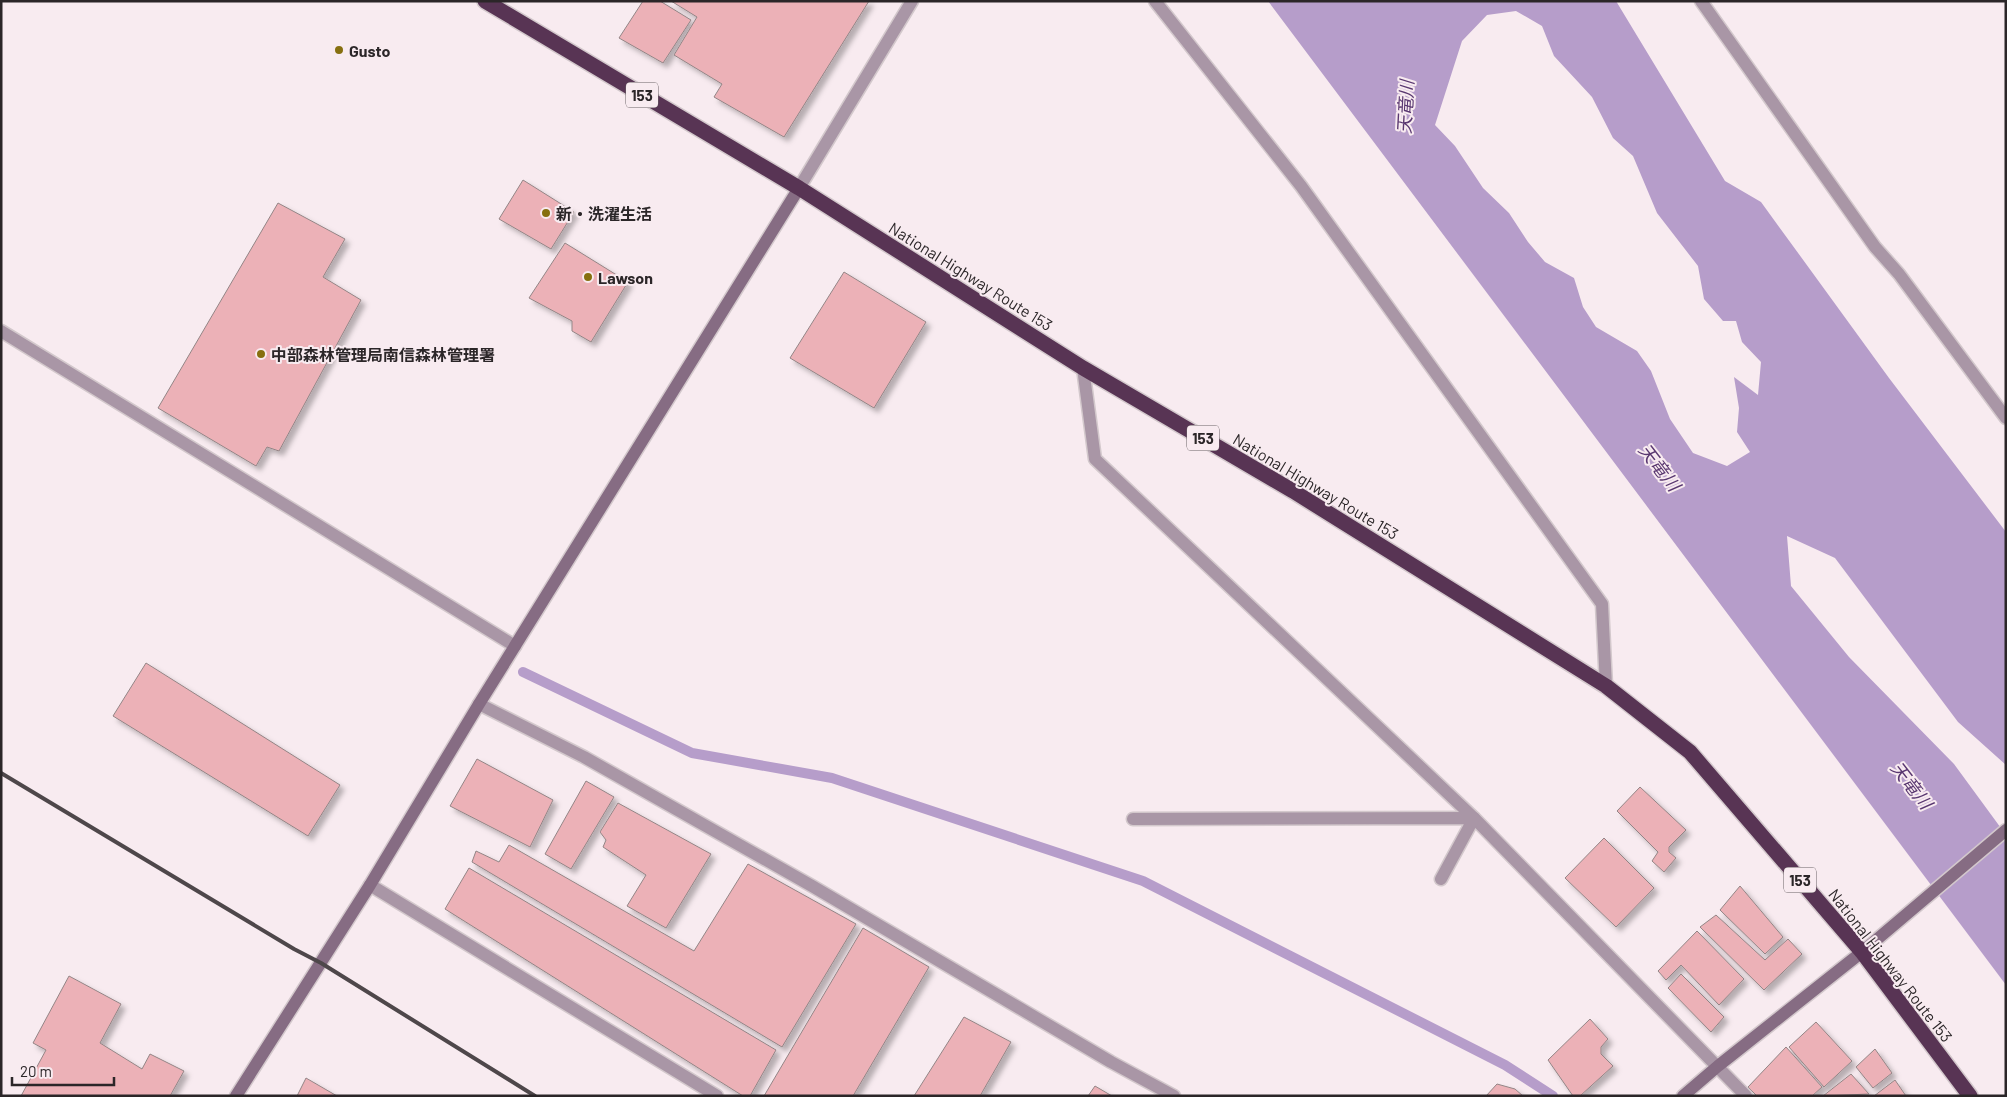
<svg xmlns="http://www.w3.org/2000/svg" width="2007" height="1097" font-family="Barlow,'Noto Sans JP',sans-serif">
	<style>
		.water { fill: #b69dca; fill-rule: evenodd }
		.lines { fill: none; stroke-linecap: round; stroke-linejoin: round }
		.stream { stroke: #b69dca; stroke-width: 10 }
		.building { fill: #ecb1b7; stroke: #938586; filter: url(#shadow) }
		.street-casing { stroke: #d3c8cc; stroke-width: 15 }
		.secondary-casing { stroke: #d3c8cc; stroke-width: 15 }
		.highway-casing { stroke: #d3c8cc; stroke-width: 18 }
		.street { stroke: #a996a6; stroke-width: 12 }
		.secondary { stroke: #866c83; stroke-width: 12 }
		.highway { stroke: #583454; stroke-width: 15 }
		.rail { stroke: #4e474a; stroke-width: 4 }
		.poi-dot { fill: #866f0f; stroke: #f8ebf0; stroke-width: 2 }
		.labels { text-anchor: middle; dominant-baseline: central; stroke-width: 4; stroke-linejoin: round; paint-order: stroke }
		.shield { fill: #f8ebf0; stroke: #686164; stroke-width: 1 }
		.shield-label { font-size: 15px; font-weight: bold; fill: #2b2628 }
		.poi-label { font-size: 16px; font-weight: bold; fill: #2b2628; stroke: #f8ebf0; text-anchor: start }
		.street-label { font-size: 16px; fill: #2b2628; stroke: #f8ebf0 }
		.water-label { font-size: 18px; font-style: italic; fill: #593770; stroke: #f8ebf0 }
	</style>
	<defs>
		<filter id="shadow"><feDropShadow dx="4.5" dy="4.5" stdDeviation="2.5" flood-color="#0004"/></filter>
	</defs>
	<rect width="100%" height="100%" fill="#f8ebf0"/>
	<path class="water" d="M 1268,1 L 1616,1 L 1725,181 L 1761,202 L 1889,378 L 2006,532 L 2006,765 L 1958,722 L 1835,558 L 1787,536 L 1791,586 L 1849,657 L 1954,764 L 2006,835 L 2006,985 ZM 1516,11 L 1542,26 L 1554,56 L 1592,97 L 1613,138 L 1633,156 L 1657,213 L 1698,266 L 1704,299 L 1723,321 L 1736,321 L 1742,342 L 1761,362 L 1758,395 L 1734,377 L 1739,408 L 1737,432 L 1750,452 L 1727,466 L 1693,453 L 1670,419 L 1651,371 L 1637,351 L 1596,327 L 1583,307 L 1574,278 L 1545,262 L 1528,242 L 1509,213 L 1483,188 L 1455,146 L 1435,125 L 1462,41 L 1487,15 Z"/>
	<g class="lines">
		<path class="stream" d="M 523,672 L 692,753 L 832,778 L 1143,881 L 1505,1065 L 1553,1096"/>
	</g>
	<g class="building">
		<path d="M 643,1 L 660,1 L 691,20 L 663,63 L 619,38 Z"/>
		<path d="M 671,1 L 869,1 L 784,137 L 714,97 L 722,84 L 674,55 L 697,17 Z"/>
		<path d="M 523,180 L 574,212 L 551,249 L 499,219 Z"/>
		<path d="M 278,203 L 345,239 L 323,277 L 361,300 L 279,451 L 267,447 L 256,466 L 158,408 Z"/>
		<path d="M 565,243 L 628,282 L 591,342 L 572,331 L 572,321 L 529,298 Z"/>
		<path d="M 844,272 L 926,322 L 874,408 L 790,358 Z"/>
		<path d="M 146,663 L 340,785 L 308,836 L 113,716 Z"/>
		<path d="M 477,759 L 553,800 L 530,847 L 450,806 Z"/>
		<path d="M 586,781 L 614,797 L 571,869 L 545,854 Z"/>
		<path d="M 1640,787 L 1686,830 L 1669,847 L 1669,852 L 1676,858 L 1664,872 L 1652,861 L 1658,852 L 1617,811 Z"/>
		<path d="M 618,803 L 711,854 L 666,928 L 627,906 L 646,875 L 603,847 L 606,840 L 600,832 Z"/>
		<path d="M 1604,838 L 1654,888 L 1616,927 L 1565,878 Z"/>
		<path d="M 509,845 L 694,951 L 748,864 L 856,924 L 782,1047 L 472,862 L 476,851 L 499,862 Z"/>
		<path d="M 469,868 L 776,1050 L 750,1096 L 743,1096 L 445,909 Z"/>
		<path d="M 1740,886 L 1783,937 L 1765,954 L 1720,910 Z"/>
		<path d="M 1716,915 L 1765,960 L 1788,939 L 1802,954 L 1764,990 L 1700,927 Z"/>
		<path d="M 863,928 L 929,967 L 853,1096 L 764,1096 Z"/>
		<path d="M 1697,931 L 1744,979 L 1719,1005 L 1681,965 L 1666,980 L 1658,971 Z"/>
		<path d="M 1681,974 L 1724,1017 L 1711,1032 L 1668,988 Z"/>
		<path d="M 69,976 L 121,1004 L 100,1043 L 142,1069 L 150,1054 L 184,1071 L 170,1096 L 21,1096 L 46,1050 L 33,1043 Z"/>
		<path d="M 964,1017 L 1011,1042 L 980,1096 L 914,1096 Z"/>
		<path d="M 1590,1019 L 1608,1039 L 1601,1047 L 1601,1054 L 1613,1066 L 1580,1096 L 1573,1096 L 1548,1060 Z"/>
		<path d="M 1816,1022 L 1852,1061 L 1824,1087 L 1789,1047 Z"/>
		<path d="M 1786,1047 L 1822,1087 L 1812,1096 L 1757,1096 L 1748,1087 Z"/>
		<path d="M 1875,1049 L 1892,1073 L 1873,1088 L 1856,1067 Z"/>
		<path d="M 1851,1074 L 1869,1094 L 1823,1096 Z"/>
		<path d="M 306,1078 L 337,1096 L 297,1096 Z"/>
		<path d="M 1895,1080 L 1906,1096 L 1874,1096 Z"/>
		<path d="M 1497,1084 L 1515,1089 L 1523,1096 L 1486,1096 Z"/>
		<path d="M 1095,1086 L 1112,1096 L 1088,1096 Z"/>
	</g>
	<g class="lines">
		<g class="street-casing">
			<g id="street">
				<path d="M 1155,1 L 1301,186 L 1602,604 L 1606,686"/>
				<path d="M 1701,1 L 1875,247 L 1899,274 L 2006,418"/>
				<path d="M 799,188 L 912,1"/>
				<path d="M 1,331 L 515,646"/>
				<path d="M 1083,368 L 1095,459 L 1474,818 L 1746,1096"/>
				<path d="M 479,704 L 584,757 L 812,886 L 1111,1062 L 1174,1096"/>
				<path d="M 1133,819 L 1474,818 L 1441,879"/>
				<path d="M 370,885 L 717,1096"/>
			</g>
		</g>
		<g class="secondary-casing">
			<g id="secondary">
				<path d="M 236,1096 L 370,885 L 479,704 L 799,188"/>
				<path d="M 1683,1096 L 1718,1066 L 1862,952 L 2006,830"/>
			</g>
		</g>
		<g class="highway-casing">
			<path id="highway" d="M 485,1 L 799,188 L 1083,368 L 1293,491 L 1606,686 L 1690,752 L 1862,952 L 1970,1096"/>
		</g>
		<use href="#street" class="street"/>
		<use href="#secondary" class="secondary"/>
		<use href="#highway" class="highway"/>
		<path class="rail" d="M 1,773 L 294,949 L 321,963 L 535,1096"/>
	</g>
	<g class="poi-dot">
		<circle cx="339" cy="50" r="5"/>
		<circle cx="546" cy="213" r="5"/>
		<circle cx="588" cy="277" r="5"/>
		<circle cx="261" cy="354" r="5"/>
	</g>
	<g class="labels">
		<g class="shield">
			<rect x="626" y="82.5" width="32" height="25" rx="4"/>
			<rect x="1187" y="425.5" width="32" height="25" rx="4"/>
			<rect x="1784" y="867.5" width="32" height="25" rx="4"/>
		</g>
		<g class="shield-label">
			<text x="642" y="95">153</text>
			<text x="1203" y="438">153</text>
			<text x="1800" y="880">153</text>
		</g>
		<g class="poi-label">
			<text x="349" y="50">Gusto</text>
			<text x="556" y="213">新・洗濯生活</text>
			<text x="598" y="277">Lawson</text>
			<text x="271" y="354">中部森林管理局南信森林管理署</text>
		</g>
		<g class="street-label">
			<text transform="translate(971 276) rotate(32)">National Highway Route 153</text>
			<text transform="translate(1316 486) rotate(31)">National Highway Route 153</text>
			<text transform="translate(1891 965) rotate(52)">National Highway Route 153</text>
		</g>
		<g class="water-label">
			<text transform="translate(1405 107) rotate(-87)">天竜川</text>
			<text transform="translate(1660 467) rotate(52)">天竜川</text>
			<text transform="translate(1912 785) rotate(52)">天竜川</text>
		</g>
	</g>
	<rect width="2007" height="1097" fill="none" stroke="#2b2628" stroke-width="5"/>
	<path d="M12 1077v8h102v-8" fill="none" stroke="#2b2628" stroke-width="2.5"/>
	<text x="20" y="1077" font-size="15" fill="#2b2628" stroke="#f8ebf0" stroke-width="4" paint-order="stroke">20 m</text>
</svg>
